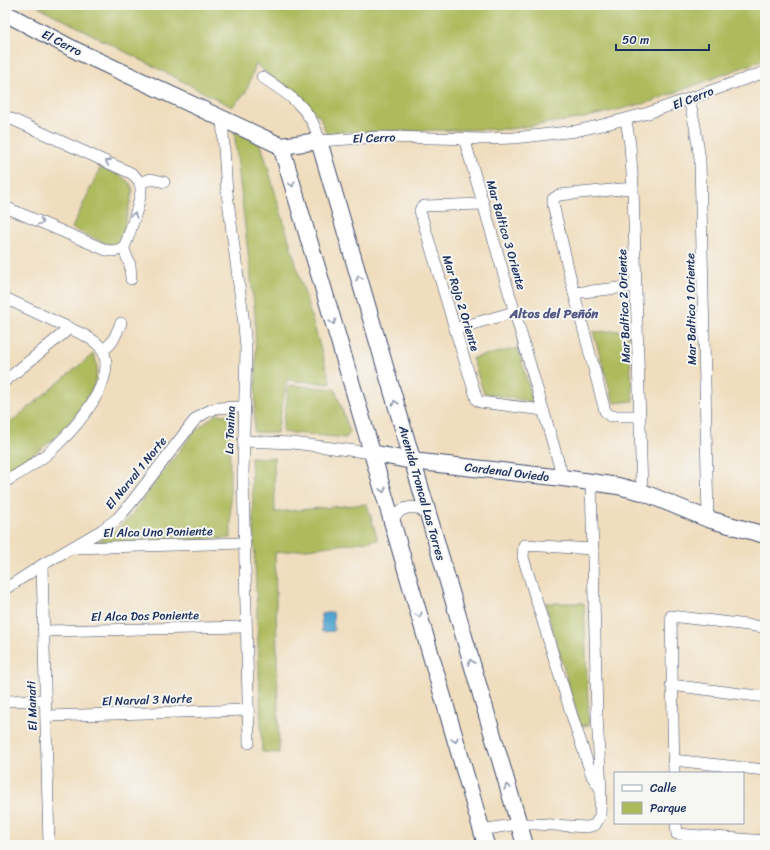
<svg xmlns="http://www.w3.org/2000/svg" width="770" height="850" font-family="Sriracha,sans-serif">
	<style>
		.green { fill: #aebb5d; stroke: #64755e }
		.water { fill: #53a6cf; stroke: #376a96 }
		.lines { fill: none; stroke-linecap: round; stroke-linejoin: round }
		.street-casing { stroke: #3b496c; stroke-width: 12 }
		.secondary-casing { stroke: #3b496c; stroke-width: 18 }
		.street { stroke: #fff; stroke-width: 11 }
		.secondary { stroke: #fff; stroke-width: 16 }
		.oneway { stroke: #8d97ae }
		.labels { text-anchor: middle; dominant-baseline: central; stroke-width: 4; stroke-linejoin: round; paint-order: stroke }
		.street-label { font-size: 12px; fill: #1b2f5e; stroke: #f6f6f2 }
		.neighbourhood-label { font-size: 13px; font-weight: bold; fill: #515784; stroke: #f6f6f2 }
	</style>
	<rect width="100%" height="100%" fill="#f6f6f2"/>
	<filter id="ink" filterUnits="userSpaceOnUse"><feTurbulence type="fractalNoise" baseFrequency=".025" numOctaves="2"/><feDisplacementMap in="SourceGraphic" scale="8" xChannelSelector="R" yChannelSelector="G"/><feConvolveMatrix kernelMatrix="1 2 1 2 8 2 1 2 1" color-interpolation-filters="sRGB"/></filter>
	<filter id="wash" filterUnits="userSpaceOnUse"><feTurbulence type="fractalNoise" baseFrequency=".012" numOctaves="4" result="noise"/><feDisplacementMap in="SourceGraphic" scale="16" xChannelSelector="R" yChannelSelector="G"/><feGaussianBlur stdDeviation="0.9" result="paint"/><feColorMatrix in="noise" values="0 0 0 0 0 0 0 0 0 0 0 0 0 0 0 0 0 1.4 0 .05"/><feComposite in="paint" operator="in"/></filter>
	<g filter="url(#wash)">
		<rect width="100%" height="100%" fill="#f0ddbd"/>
		<g class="green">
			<path d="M 35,5 L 765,5 L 765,59 L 650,102 L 584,118 L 510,129 L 335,132 L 327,135 L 320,117 L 256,64 L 246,92 L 232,107 Z"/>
			<path d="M 234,131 L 261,144 L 331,384 L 287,380 L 277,433 L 254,432 L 256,377 L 255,314 Z"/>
			<path d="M 100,168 C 112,173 130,177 133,190 L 121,240 L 116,244 L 109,245 L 72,228 Z"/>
			<path d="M 628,330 L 633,401 L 614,403 L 593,332 Z"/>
			<path d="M 518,348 L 533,402 L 484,393 L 472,358 Z"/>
			<path d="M 93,354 C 95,358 97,362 97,366 C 100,388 68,426 52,440 C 38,452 22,462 6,471 L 5,469 L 5,427 Z"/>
			<path d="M 289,385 L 335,389 L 350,432 L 346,438 L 282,432 Z"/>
			<path d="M 216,414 L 229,415 L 231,538 L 96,543 L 108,536 L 128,519 L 193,433 Z"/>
			<path d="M 251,457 L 274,458 L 275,512 L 367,504 L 378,540 L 275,553 L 279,753 L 262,752 Z"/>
			<path d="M 545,603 L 584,603 L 589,725 L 581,726 Z"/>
		</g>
		<path class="water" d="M 333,612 L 334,631 L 322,632 L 321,614 Z"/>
	</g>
	<g filter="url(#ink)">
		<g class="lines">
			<g class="street-casing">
				<g id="street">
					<path d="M 262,77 C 287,93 313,109 319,141 L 379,137 L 484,139 L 514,138 L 576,131 L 606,124 L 648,113 L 765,72"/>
					<path d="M 689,99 L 695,126 L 700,160 L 708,519"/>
					<path d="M 5,116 L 131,173 C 137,177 140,181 141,188 C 142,196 129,236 125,245 C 120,251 114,252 106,250 L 5,207"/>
					<path d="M 222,118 L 227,193 L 243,316 L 246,348 L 243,475 L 249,743"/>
					<path d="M 626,120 L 630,145 L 633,188 L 642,492"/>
					<path d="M 464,138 L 563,478"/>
					<path d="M 140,183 L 151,179 L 164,182"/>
					<path d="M 633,188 L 559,195 L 553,199 L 553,204 L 574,293 L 605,411 L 610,416 L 640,416"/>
					<path d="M 483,204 L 424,206 L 421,208 L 420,211 L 455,329 L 477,400 L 480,402 L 543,410"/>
					<path d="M 123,247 L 130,265 L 131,279"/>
					<path d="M 574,293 L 636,286"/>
					<path d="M 5,298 L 84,335 C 91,339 99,343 103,351 C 117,380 77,426 57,445 C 42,460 23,471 5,482"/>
					<path d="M 455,329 L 514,312"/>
					<path d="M 102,350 C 113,346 116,333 121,323"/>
					<path d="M 5,381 L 70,328"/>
					<path d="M 243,441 L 293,443 L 372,453"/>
					<path d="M 392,521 C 400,505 419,502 429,518"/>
					<path d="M 73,548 L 244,543"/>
					<path d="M 593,549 L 524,545 L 523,557 L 572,716 L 592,776 L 600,788"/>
					<path d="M 42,565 L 49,845"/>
					<path d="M 5,589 L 42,565 L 102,530 L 118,518 L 131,503 L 194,421 C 210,406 223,407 244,407"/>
					<path d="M 43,631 L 246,627"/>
					<path d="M 671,685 L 765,697"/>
					<path d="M 5,701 L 45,700"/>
					<path d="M 46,716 L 248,710"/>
					<path d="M 673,760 L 765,770"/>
					<path d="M 674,773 L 671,616 L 765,627"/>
					<path d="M 676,823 L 677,834 L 765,841"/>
					<path d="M 481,830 L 518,824 L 536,824 L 587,827 L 595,825 L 600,816 L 601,790 L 597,715 L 591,482"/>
				</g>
			</g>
			<g class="secondary-casing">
				<g id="secondary">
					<path d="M 5,13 L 77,51 L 281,146 L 319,141 L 525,845"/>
					<path d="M 281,146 L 366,432 L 486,845"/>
					<path d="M 372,453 L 412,461 L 563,478 L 618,486 L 642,492 L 708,519 L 765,535"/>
				</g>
			</g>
			<use href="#street" class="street"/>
			<use href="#secondary" class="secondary"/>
		</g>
		<defs><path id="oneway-chevron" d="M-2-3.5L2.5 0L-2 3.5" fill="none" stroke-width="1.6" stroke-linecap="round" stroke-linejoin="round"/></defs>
		<g class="oneway">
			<use href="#oneway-chevron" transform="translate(108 162) rotate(-156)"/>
			<use href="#oneway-chevron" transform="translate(292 184) rotate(73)"/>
			<use href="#oneway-chevron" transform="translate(134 215) rotate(-73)"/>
			<use href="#oneway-chevron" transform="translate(41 222) rotate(23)"/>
			<use href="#oneway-chevron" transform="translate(359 278) rotate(-106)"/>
			<use href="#oneway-chevron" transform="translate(333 322) rotate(73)"/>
			<use href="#oneway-chevron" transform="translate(395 403) rotate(-106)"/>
			<use href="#oneway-chevron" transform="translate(383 490) rotate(74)"/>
			<use href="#oneway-chevron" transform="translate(419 615) rotate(74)"/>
			<use href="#oneway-chevron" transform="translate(471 662) rotate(-106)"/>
			<use href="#oneway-chevron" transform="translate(455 740) rotate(74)"/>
			<use href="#oneway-chevron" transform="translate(507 787) rotate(-106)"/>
		</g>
	</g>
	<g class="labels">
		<g class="street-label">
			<text transform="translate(62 43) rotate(27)">El Cerro</text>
			<text transform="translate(693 98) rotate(-21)">El Cerro</text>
			<text transform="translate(374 138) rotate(-2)">El Cerro</text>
			<text transform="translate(506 235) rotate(74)">Mar Baltico 3 Oriente</text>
			<text transform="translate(461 303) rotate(73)">Mar Rojo 2 Oriente</text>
			<text transform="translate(624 306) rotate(-92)">Mar Baltico 2 Oriente</text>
			<text transform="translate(691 309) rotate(-91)">Mar Baltico 1 Oriente</text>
			<text transform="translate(230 430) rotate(-88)">La Tonina</text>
			<text transform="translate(507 472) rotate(7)">Cardenal Oviedo</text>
			<text transform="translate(136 473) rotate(-51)">El Narval 1 Norte</text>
			<text transform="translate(422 493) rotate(74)">Avenida Troncal Las Torres</text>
			<text transform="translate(158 532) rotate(-1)">El Alca Uno Poniente</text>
			<text transform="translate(145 616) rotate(-1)">El Alca Dos Poniente</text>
			<text transform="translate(147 700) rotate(-2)">El Narval 3 Norte</text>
			<text transform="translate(32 706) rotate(-92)">El Manati</text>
		</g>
		<g class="neighbourhood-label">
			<text x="554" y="313">Altos del Peñón</text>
		</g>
	</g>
	<rect width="770" height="850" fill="none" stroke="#f6f6f2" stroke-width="20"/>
	<rect x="614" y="772" width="130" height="52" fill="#f6f6f2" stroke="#9ea6b7"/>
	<rect x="622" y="785" width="20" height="6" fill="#ffffff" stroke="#9ea6b7"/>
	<text x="650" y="792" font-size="12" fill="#1b2f5e">Calle</text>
	<rect x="622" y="802" width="20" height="12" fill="#aebb5d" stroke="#9ea6b7"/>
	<text x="650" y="812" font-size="12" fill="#1b2f5e">Parque</text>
	<path d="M616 44v6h93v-6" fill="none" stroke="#1b2f5e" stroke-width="2"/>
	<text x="622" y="44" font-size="12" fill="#1b2f5e" stroke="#f6f6f2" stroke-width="3" paint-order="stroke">50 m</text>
</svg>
